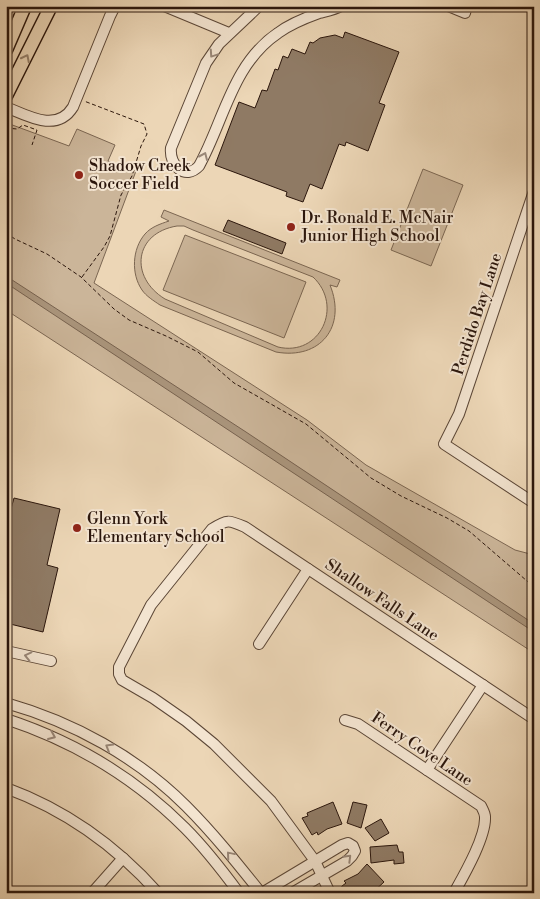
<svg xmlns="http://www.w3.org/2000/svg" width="540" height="899" font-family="'Libre Bodoni',serif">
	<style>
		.green { fill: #cbb599; stroke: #7b6652; fill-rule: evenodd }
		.water { fill: #aa957c; stroke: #77624f }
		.building { fill: #8f7a64; stroke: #2b160c }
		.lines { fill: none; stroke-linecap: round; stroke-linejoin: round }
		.minor-casing { stroke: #5b4636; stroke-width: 12 }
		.major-casing { stroke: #2b160c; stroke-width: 15 }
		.path { stroke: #2b160c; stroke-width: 1; stroke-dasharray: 4 2.5; stroke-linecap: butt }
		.minor { stroke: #f3e4d0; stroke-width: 10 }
		.major { stroke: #ecd6b6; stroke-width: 12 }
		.oneway { stroke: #998778 }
		.oneway2 { stroke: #95806a }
		.poi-dot { fill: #8f2418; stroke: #f3e4d0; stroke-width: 2 }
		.labels { text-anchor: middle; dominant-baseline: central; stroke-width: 4; stroke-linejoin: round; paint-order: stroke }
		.poi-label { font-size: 16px; fill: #2b160c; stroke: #f3e4d0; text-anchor: start }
		.street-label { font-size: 16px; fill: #2b160c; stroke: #f3e4d0 }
	</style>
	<rect width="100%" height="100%" fill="#ecd6b6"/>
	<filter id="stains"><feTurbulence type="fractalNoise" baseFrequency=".004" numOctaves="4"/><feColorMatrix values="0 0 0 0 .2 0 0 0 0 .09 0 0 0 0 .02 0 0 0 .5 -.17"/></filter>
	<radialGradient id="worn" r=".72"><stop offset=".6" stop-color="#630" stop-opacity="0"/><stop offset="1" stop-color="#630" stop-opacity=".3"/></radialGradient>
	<g class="green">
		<path d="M 7,123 L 69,146 L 77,129 L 115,145 L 108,161 L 136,171 L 94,283 L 307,420 L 366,465 L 515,550 L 534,555 L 534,653 L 6,310 Z"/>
		<path d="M 423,169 L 463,185 L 431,266 L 391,250 Z"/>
		<path d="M 164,210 L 340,280 L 337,287 L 330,285 C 347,327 320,360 276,352 L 160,305 C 154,301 146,296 142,290 C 131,274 132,249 145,234 C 151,227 160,224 169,221 L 161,217 ZM 177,226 L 184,226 L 193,230 L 313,277 C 344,306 320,357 278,347 L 165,299 C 129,277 134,233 177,226 Z"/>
		<path d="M 185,235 L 306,282 L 284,338 L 163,290 Z"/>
	</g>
	<path class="water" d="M 6,276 L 246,432 L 534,624 L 534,632 L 6,283 Z"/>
	<g class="building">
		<path d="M 345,32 L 399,52 L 379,103 L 385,105 L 368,151 L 346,142 L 345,146 L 339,144 L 322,189 L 310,184 L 303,202 L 286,196 L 287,192 L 215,165 L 239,102 L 255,108 L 262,90 L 267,91 L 275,69 L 278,70 L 283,56 L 288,58 L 292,49 L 305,54 L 310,42 L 313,43 L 320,38 L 335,35 L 343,38 Z"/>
		<path d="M 228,220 L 286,243 L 282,254 L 223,231 Z"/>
		<path d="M 14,498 L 60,509 L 47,565 L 58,568 L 43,632 L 6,623 L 6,508 L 11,509 Z"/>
		<path d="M 333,802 L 342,824 L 327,829 L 318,835 L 317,832 L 312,835 L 302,818 L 308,816 L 307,813 Z"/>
		<path d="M 353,802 L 367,805 L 361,828 L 347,823 Z"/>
		<path d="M 381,819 L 389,833 L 375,841 L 365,828 Z"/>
		<path d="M 397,845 L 399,852 L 403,852 L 404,863 L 394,864 L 394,860 L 371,863 L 370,847 Z"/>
		<path d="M 367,864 L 384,882 L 372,893 L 343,893 L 341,889 L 342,886 L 346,883 L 344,881 L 358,874 Z"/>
	</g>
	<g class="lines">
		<g class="minor-casing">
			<g id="minor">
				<path d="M 164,6 L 229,33"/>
				<path d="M 259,6 L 219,44 L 206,63 L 171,148 C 169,165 185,181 199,166 C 224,121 232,64 278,33 C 290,24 305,18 319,13 C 327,11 334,10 341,6"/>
				<path d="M 448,6 L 465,13 L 467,6"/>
				<path d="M 6,107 C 28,116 57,133 73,107 L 110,16 L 115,6"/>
				<path d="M 534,191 L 459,414 L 444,444 L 534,503"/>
				<path d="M 259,644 L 308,569"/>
				<path d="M 6,651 L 51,661"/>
				<path d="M 6,703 C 73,722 137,757 186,806 C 213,833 237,863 261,893"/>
				<path d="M 6,719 C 73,741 135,778 185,828 C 205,848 222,870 239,893"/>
				<path d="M 345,720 L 358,724 L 481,806 C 483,810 485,813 485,817 C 486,837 464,875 454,893"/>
				<path d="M 427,770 L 483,685"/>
				<path d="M 6,788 C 66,810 116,846 158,893"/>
				<path d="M 92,893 L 123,858"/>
				<path d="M 262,893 L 342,845 L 348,843 L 353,846 L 355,851 L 352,856 L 347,861 L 292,893"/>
				<path d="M 330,893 L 315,861 L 271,801 L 214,744 L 186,721 L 153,698 L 122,680 L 119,674 L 119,667 L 151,605 L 212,529 C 227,519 229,520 245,527 L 534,719"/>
			</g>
		</g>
		<g class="major-casing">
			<g id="major">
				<path d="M 6,50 L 25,6"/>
				<path d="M 6,96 L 51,6"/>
			</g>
		</g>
		<g class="path">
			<path d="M 6,128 L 17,129 L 23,125 L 37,130 L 32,145"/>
			<path d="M 6,233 L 15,239 L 47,254 L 81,277 L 114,309 L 129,320 L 166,336 L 198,352 L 234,383 L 306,424 L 371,478 L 401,496 L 447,518 L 469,531 L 534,587"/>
			<path d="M 82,277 L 104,247 L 110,236 L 121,195 L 132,176 L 141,146 L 147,134 L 144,124 L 84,101"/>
		</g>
		<use href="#minor" class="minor"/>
		<use href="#major" class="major"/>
	</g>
	<defs><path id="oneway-chevron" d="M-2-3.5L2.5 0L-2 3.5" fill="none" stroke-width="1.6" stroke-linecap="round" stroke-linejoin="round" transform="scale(1.25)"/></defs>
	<g class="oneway">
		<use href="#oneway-chevron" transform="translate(213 54) rotate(124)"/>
		<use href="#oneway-chevron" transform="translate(204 156) rotate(-66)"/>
		<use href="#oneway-chevron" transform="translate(28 656) rotate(-167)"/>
		<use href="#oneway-chevron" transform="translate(52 736) rotate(23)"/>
		<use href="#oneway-chevron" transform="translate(109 747) rotate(-149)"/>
		<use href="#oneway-chevron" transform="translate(230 855) rotate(-130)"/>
		<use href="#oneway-chevron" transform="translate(348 858) rotate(-45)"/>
	</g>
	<use class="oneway2" href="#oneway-chevron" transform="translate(26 58) rotate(-63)"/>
	<g class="poi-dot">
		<circle cx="79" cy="175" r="5"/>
		<circle cx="291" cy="227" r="5"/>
		<circle cx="77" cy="528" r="5"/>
	</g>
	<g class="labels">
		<g class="poi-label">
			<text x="89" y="166">Shadow Creek<tspan x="89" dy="18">Soccer Field</tspan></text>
			<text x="301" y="218">Dr. Ronald E. McNair<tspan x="301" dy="18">Junior High School</tspan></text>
			<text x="87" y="519">Glenn York<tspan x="87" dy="18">Elementary School</tspan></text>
		</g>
		<g class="street-label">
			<text transform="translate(477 314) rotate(-72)">Perdido Bay Lane</text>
			<text transform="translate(382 600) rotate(34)">Shallow Falls Lane</text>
			<text transform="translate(422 749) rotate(34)">Ferry Cove Lane</text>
		</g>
	</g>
	<rect width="540" height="899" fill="none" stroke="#ecd6b6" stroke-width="25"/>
	<rect x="8" y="8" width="525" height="884" fill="none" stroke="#2b160c" stroke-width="2.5"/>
	<rect x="12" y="12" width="515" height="874" fill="none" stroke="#2b160c"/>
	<rect width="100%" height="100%" filter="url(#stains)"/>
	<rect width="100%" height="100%" fill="url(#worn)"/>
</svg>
